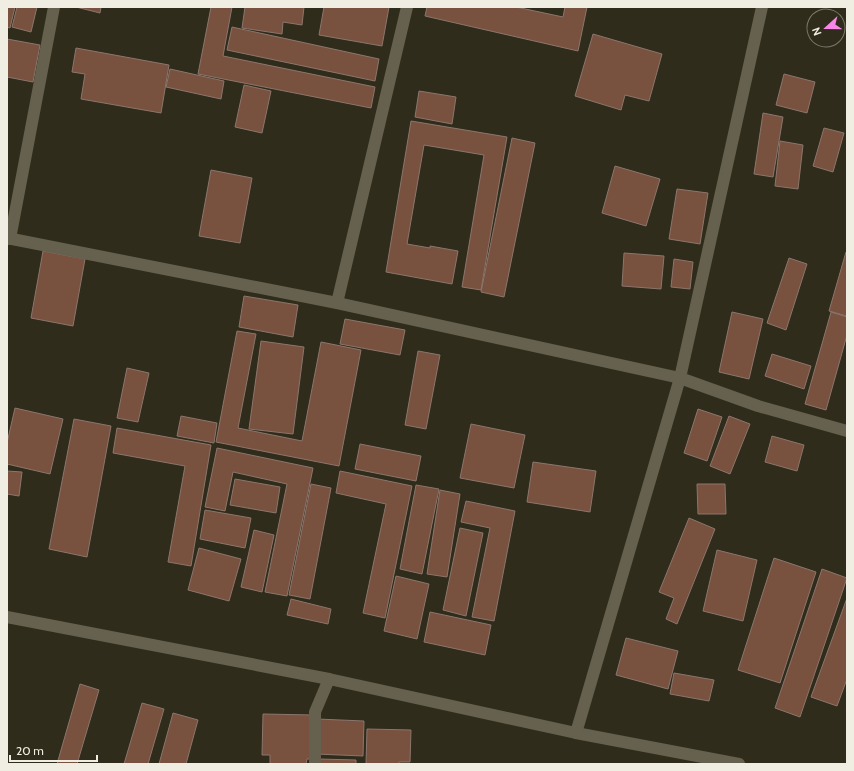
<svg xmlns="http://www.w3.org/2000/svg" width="854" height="771" font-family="Cabin,sans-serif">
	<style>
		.building { fill: #79513f; stroke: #8b766d }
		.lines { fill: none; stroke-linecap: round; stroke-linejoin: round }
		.street { stroke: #65614e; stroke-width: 12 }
	</style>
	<rect width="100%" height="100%" fill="#302c1b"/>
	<g class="building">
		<path d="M 7,7 L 15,7 L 10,28 L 7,27 Z"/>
		<path d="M 17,7 L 37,7 L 31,32 L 12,27 Z"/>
		<path d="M 76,7 L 101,7 L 100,13 Z"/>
		<path d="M 211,7 L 232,7 L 223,56 L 375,87 L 371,108 L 198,74 Z"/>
		<path d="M 245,7 L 304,7 L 302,25 L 283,22 L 282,34 L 242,28 Z"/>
		<path d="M 324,7 L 389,7 L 382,46 L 319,35 Z"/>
		<path d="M 427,7 L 516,7 L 563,17 L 565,7 L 587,7 L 578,51 L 425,16 Z"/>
		<path d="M 232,27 L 379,59 L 375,81 L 227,50 Z"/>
		<path d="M 593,34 L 662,54 L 649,101 L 625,95 L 621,110 L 575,96 Z"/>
		<path d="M 7,39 L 40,45 L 33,82 L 7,77 Z"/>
		<path d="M 76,48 L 169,65 L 161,113 L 81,99 L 85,74 L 72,72 Z"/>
		<path d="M 170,69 L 224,81 L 221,99 L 166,87 Z"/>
		<path d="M 784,74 L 815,82 L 807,113 L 776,105 Z"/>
		<path d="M 244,85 L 271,91 L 262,133 L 235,127 Z"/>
		<path d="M 419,91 L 456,97 L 452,124 L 415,117 Z"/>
		<path d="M 763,113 L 783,117 L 773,177 L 754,174 Z"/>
		<path d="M 411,121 L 507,137 L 481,290 L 462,287 L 484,155 L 424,145 L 407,244 L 430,248 L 430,246 L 458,251 L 452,284 L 386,272 Z"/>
		<path d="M 824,128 L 844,133 L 833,172 L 813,166 Z"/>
		<path d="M 512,138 L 535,143 L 504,297 L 481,292 Z"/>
		<path d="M 780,141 L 803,145 L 798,189 L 775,186 Z"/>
		<path d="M 615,166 L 660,179 L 646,226 L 602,213 Z"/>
		<path d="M 211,170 L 252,178 L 240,243 L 199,236 Z"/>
		<path d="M 677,189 L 708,193 L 700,244 L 669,239 Z"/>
		<path d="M 43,251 L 85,259 L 73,326 L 31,318 Z"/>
		<path d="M 846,252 L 847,253 L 847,316 L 829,311 Z"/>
		<path d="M 624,253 L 664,256 L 661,289 L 622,286 Z"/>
		<path d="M 789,258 L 807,264 L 786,330 L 767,323 Z"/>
		<path d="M 674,259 L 693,262 L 690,289 L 671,287 Z"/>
		<path d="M 244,296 L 298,305 L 293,337 L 239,327 Z"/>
		<path d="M 732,312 L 763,319 L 749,379 L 719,372 Z"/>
		<path d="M 831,312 L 847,317 L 847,335 L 826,410 L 805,404 Z"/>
		<path d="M 345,319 L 405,330 L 400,355 L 340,344 Z"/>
		<path d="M 237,331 L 256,334 L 238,428 L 302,441 L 321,342 L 361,350 L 339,466 L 216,442 Z"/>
		<path d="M 261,341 L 304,347 L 293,434 L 249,429 Z"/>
		<path d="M 418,351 L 440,355 L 426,429 L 405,425 Z"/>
		<path d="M 772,354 L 811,366 L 804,389 L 765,376 Z"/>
		<path d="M 127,368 L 149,373 L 138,422 L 117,418 Z"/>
		<path d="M 15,408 L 63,419 L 50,474 L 7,464 L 7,443 Z"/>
		<path d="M 698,409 L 722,417 L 707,461 L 684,453 Z"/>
		<path d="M 181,416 L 217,423 L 214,443 L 177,436 Z"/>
		<path d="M 729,416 L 750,424 L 730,474 L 710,466 Z"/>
		<path d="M 74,419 L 111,426 L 87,557 L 49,549 Z"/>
		<path d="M 471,424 L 525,435 L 514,488 L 460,478 Z"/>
		<path d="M 117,428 L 211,445 L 191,566 L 168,562 L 185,466 L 113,453 Z"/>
		<path d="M 772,436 L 804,445 L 797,471 L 765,462 Z"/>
		<path d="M 360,444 L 421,456 L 416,481 L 355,469 Z"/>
		<path d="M 217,448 L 313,468 L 287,596 L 265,592 L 287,484 L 233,472 L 225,511 L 205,507 Z"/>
		<path d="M 533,462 L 596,471 L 590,512 L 527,502 Z"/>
		<path d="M 7,471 L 22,472 L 19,496 L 7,494 Z"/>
		<path d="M 340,471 L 412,486 L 385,618 L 363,613 L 386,504 L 336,493 Z"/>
		<path d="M 235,479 L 280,487 L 276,513 L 230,505 Z"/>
		<path d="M 311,484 L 331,488 L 310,599 L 289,595 Z"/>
		<path d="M 697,484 L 725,484 L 726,514 L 698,514 Z"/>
		<path d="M 416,485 L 439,489 L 422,574 L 400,569 Z"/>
		<path d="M 440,490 L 460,494 L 447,577 L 427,574 Z"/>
		<path d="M 466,501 L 515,511 L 494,621 L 472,617 L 490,528 L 461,522 Z"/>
		<path d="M 205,510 L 251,518 L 245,548 L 200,539 Z"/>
		<path d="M 689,518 L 715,529 L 677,624 L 666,619 L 674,598 L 659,592 Z"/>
		<path d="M 460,528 L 483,533 L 466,616 L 443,610 Z"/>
		<path d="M 254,530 L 274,535 L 262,592 L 241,587 Z"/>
		<path d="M 199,548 L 241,559 L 229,601 L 188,590 Z"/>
		<path d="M 717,550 L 757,560 L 743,621 L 703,611 Z"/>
		<path d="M 774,558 L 816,572 L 780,683 L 738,670 Z"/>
		<path d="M 822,569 L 847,578 L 800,717 L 775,708 Z"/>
		<path d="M 396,576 L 429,584 L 417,639 L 384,631 Z"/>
		<path d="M 847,598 L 847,679 L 837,706 L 811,697 Z"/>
		<path d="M 291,599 L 331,609 L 328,624 L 287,615 Z"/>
		<path d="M 430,612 L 491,625 L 485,655 L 424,642 Z"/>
		<path d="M 626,638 L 678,651 L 668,689 L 616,675 Z"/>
		<path d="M 674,673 L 714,680 L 709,701 L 670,694 Z"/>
		<path d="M 80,684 L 99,690 L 77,764 L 57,764 Z"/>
		<path d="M 142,703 L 164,709 L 148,764 L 124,764 Z"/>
		<path d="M 173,713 L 198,720 L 186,764 L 159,764 Z"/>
		<path d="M 263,714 L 313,715 L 312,759 L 307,759 L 306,764 L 270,764 L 270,755 L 262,755 Z"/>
		<path d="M 317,719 L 364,721 L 363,756 L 316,754 Z"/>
		<path d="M 367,729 L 411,730 L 410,762 L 399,762 L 399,764 L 366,764 Z"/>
		<path d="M 319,759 L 356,760 L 356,764 L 319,764 Z"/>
	</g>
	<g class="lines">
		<g class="street">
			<path d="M 7,238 L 337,303 L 680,378 L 758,406 L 847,431"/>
			<path d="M 10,239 L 54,7"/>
			<path d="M 337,303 L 407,7"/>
			<path d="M 7,617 L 329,679 L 576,733 L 739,764"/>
			<path d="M 576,733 L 680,378 L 762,7"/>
			<path d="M 315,764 L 315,712 L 329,679"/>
		</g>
	</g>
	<rect width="854" height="771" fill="none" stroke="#f0eee3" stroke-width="16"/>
	<g transform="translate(826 28) rotate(249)"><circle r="19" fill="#302c1b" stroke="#7d7a6b"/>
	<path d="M0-3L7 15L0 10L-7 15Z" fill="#f987e8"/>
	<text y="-6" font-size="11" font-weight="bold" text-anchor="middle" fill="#f0eee3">N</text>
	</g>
	<path d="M10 755v6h87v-6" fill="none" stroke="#f0eee3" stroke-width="2"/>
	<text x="16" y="755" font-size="12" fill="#f0eee3" stroke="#302c1b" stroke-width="3" paint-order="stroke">20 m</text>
</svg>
